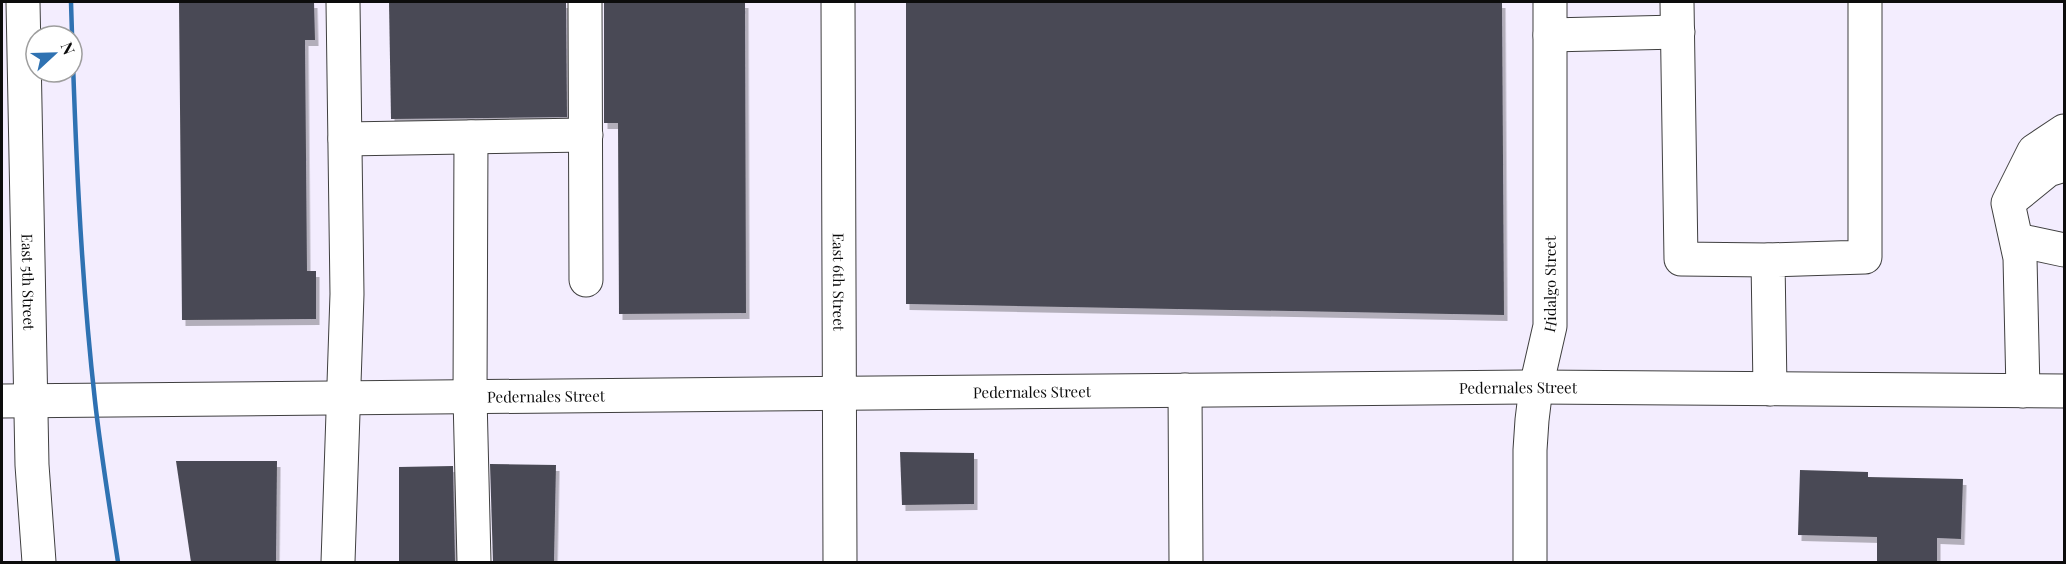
<svg xmlns="http://www.w3.org/2000/svg" width="2066" height="564" font-family="'Playfair Display',serif">
	<style>
		.building { fill: #4a4a54; filter: url(#shadow) }
		.lines { fill: none; stroke-linecap: round; stroke-linejoin: round }
		.minor-casing { stroke: #3f3f3f; stroke-width: 35 }
		.minor { stroke: #fff; stroke-width: 33 }
		.rail { stroke: #2f72b2; stroke-width: 4.5 }
		.labels { text-anchor: middle; dominant-baseline: central; stroke-width: 6; stroke-linejoin: round; paint-order: stroke }
		.street-label { font-size: 15px; fill: #0c0c0c; stroke: #fff }
	</style>
	<defs>
		<filter id="shadow"><feDropShadow dx="3.5" dy="6" stdDeviation="0" flood-color="#0004"/></filter>
	</defs>
	<rect width="100%" height="100%" fill="#f3edfe"/>
	<g class="building">
		<path d="M 179,2 L 314,2 L 315,40 L 305,40 L 307,271 L 316,271 L 316,319 L 182,320 Z"/>
		<path d="M 389,2 L 566,2 L 567,117 L 391,119 Z"/>
		<path d="M 604,2 L 745,2 L 746,313 L 619,314 L 618,123 L 604,123 Z"/>
		<path d="M 906,2 L 1502,2 L 1504,315 L 906,304 Z"/>
		<path d="M 900,452 L 974,453 L 974,504 L 902,505 Z"/>
		<path d="M 176,461 L 277,461 L 276,562 L 191,562 Z"/>
		<path d="M 490,464 L 556,465 L 554,562 L 493,562 Z"/>
		<path d="M 453,466 L 455,562 L 399,562 L 399,467 Z"/>
		<path d="M 1800,470 L 1868,472 L 1868,477 L 1963,479 L 1961,539 L 1937,538 L 1937,562 L 1877,562 L 1877,537 L 1798,535 Z"/>
	</g>
	<g class="lines">
		<g class="minor-casing">
			<g id="minor">
				<path id="s1" d="M 23,2 L 32,465 L 39,562"/>
				<path d="M 585,2 L 586,280"/>
				<path id="s2" d="M 838,2 L 840,562"/>
				<path d="M 1677,2 L 1681,259 L 1768,260"/>
				<path d="M 1550,35 L 1678,32"/>
				<path d="M 471,137 L 470,397 L 474,562"/>
				<path d="M 345,139 L 586,135"/>
				<path d="M 2016,196 L 2048,170 L 2064,165"/>
				<path d="M 2017,240 L 2064,250"/>
				<path d="M 1770,389 L 1768,260 L 1865,257 L 1865,2"/>
				<path d="M 1185,390 L 1186,562"/>
				<path d="M 2023,391 L 2020,258 L 2008,203 L 2034,151 L 2064,131"/>
				<path id="s3" d="M 2,401 L 1536,387 L 2064,391"/>
				<path d="M 338,562 L 347,294 L 343,2"/>
				<path id="s4" d="M 1530,562 L 1530,450 L 1532,420 L 1536,387 L 1550,326 L 1550,2"/>
			</g>
		</g>
		<use href="#minor" class="minor"/>
		<path class="rail" d="M 71,2 C 75,134 80,268 95,401 C 101,455 110,509 118,562"/>
	</g>
	<g class="labels">
		<g class="street-label">
			<text stroke="none"><textPath href="#s1" startOffset="280">East 5th Street</textPath></text>
			<text stroke="none"><textPath href="#s2" startOffset="280">East 6th Street</textPath></text>
			<text stroke="none"><textPath href="#s4" startOffset="280">Hidalgo Street</textPath></text>
			<text stroke="none"><textPath href="#s3" startOffset="1516">Pedernales Street</textPath></text>
			<text stroke="none"><textPath href="#s3" startOffset="1030">Pedernales Street</textPath></text>
			<text stroke="none"><textPath href="#s3" startOffset="544">Pedernales Street</textPath></text>
		</g>
	</g>
	<rect width="2066" height="564" fill="none" stroke="#0c0c0c" stroke-width="6"/>
	<g transform="translate(54 54) rotate(68)"><circle r="28" fill="#ffffff" stroke="#9e9e9e" stroke-width="1.5"/>
	<path d="M0-4.5L10 22L0 15L-10 22Z" fill="#2f72b2"/>
	<text y="-9" font-size="16" font-weight="bold" text-anchor="middle" fill="#0c0c0c">N</text>
	</g>
</svg>
